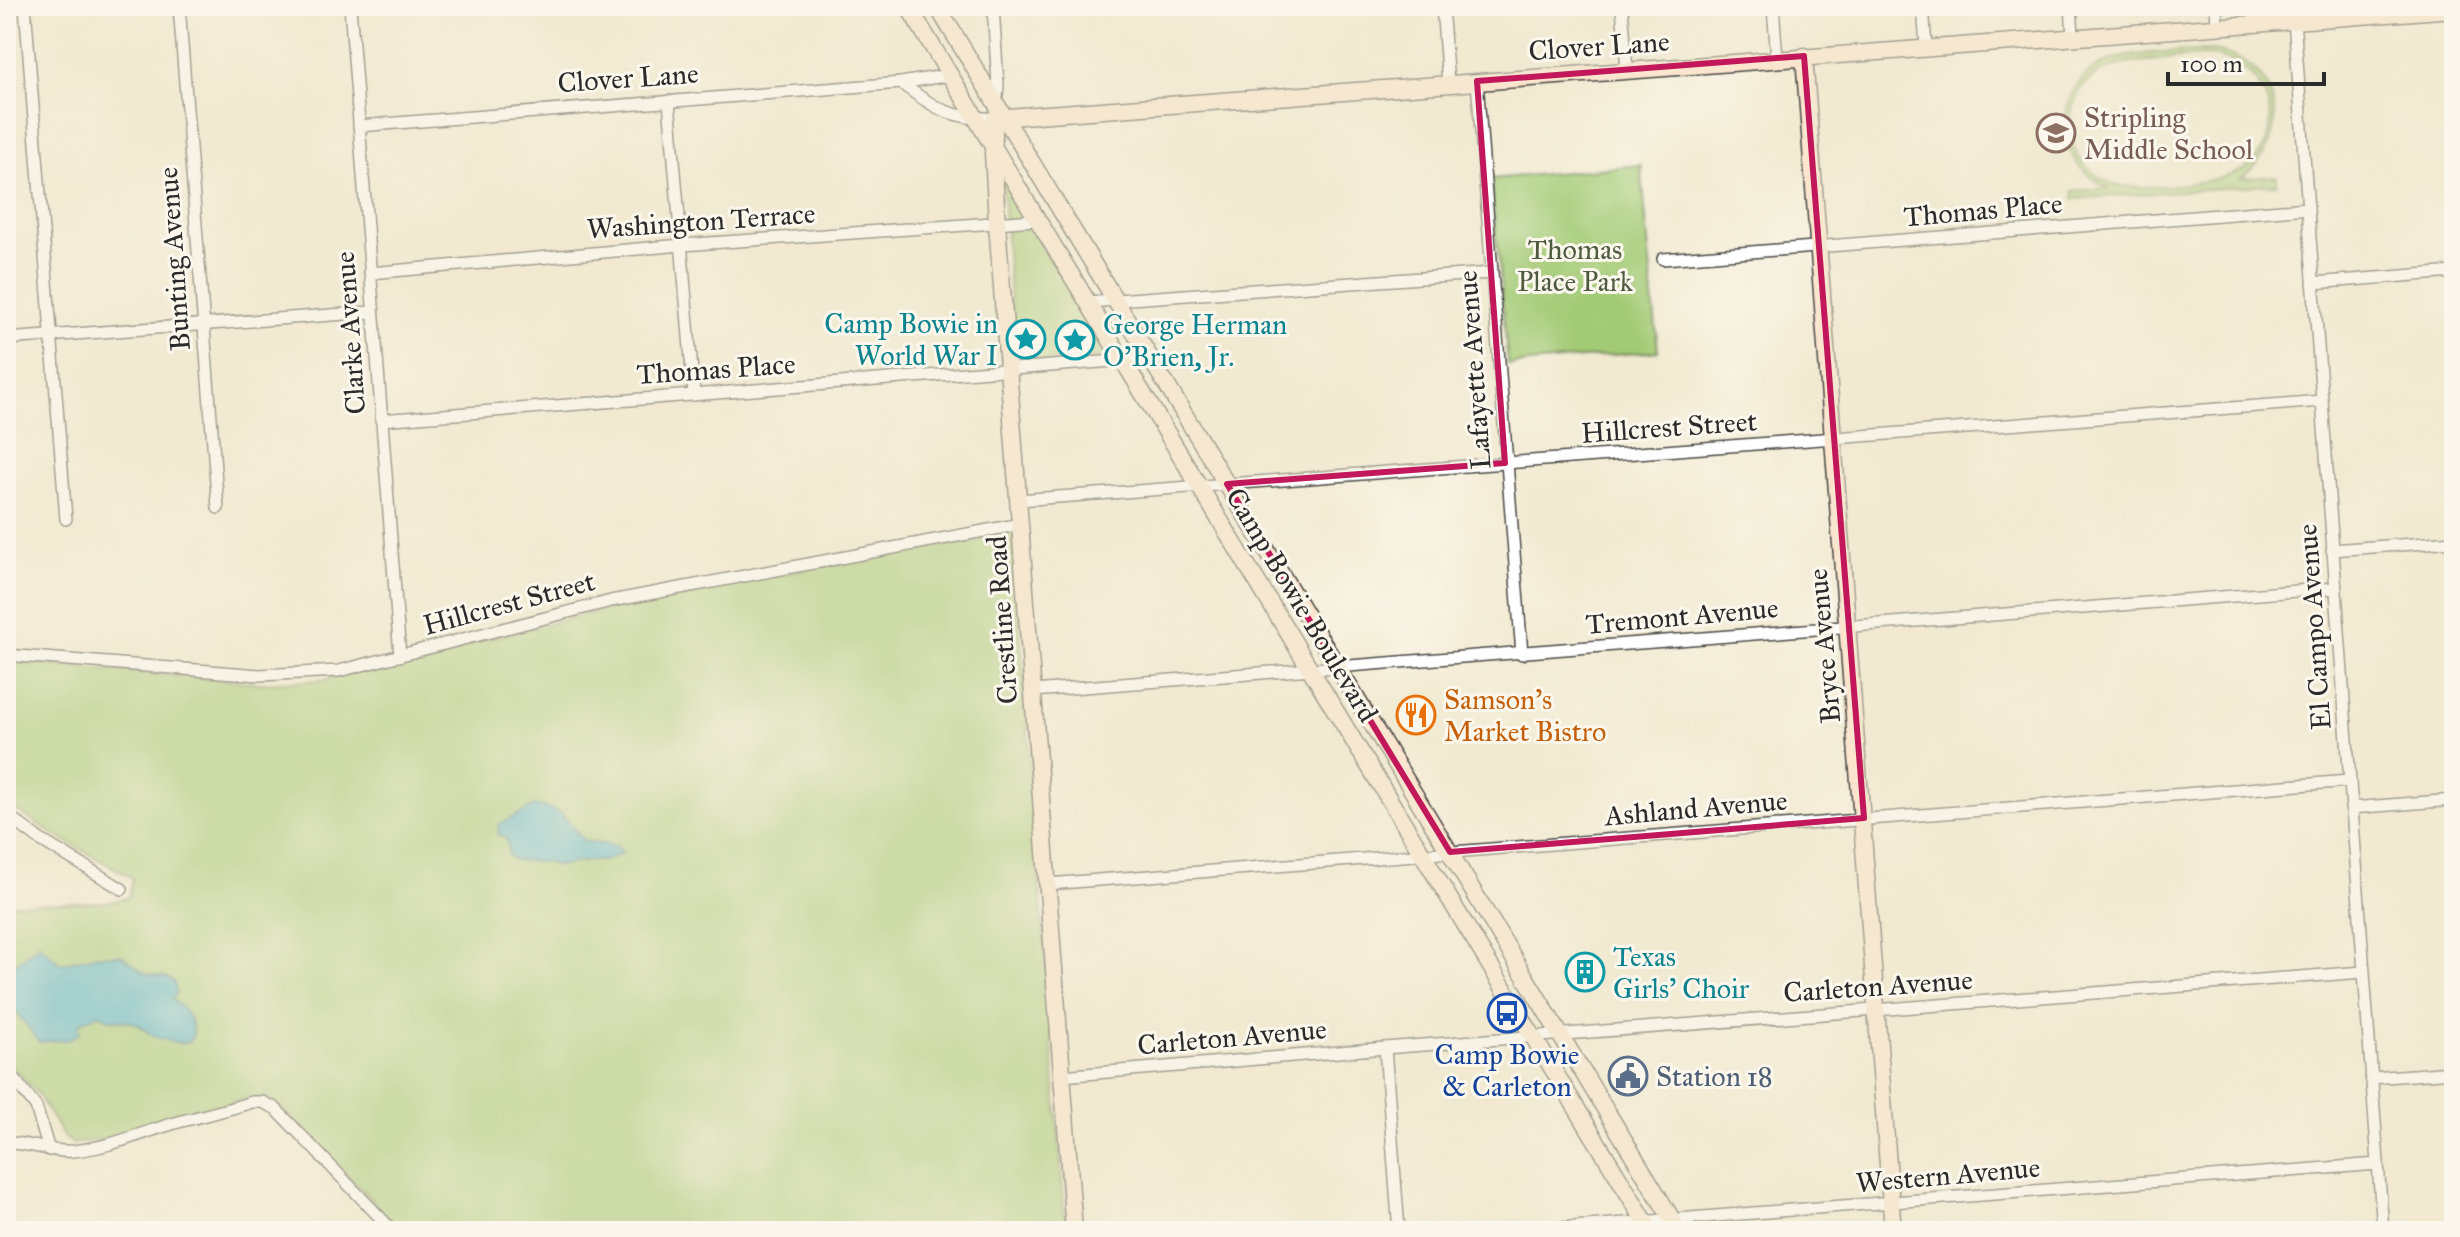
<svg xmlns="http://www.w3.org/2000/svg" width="2460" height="1237" font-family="'IM FELL Great Primer',serif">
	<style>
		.green { fill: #a3ca75; stroke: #677a50; stroke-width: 2; fill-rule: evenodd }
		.water { fill: #49b1c8; stroke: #3a6e7a; stroke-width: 2 }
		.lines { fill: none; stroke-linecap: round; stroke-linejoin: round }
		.street-casing { stroke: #494844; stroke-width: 14 }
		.secondary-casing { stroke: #494844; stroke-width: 19 }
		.street { stroke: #fff; stroke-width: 11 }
		.secondary { stroke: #fbe5cf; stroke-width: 16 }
		.marked { fill: none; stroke: #c2185b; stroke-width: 6; stroke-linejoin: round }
		.labels { text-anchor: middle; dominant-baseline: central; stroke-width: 6; stroke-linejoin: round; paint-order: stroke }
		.street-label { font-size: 28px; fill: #2b2b2b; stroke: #fbf7ec }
		.education-label { font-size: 28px; fill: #785e54; stroke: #fbf7ec; text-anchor: start }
		.park-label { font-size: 28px; fill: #4f5b41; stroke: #fbf7ec }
		.culture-label { font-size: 28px; fill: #0d838f; stroke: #fbf7ec; text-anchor: start }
		.food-label { font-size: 28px; fill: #c56008; stroke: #fbf7ec; text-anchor: start }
		.transit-label { font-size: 28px; fill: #164399; stroke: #fbf7ec }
		.service-label { font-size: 28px; fill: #4e5e75; stroke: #fbf7ec; text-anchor: start }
	</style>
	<rect width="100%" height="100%" fill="#fbf7ec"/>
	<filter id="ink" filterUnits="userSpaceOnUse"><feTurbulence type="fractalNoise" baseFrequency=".0125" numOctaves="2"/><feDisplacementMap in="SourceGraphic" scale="16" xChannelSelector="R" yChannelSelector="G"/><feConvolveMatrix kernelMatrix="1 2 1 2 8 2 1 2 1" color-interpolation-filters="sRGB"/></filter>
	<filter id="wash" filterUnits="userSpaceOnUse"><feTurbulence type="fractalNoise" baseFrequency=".006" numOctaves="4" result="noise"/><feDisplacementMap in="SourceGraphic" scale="32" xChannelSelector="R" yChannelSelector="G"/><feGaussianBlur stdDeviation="1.8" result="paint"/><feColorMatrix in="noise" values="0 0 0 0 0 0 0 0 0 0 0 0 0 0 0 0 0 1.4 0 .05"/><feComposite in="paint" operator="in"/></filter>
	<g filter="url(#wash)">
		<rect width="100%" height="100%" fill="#f1ead1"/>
		<g class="green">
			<path d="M 2213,51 C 2283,62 2295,139 2241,178 L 2277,176 L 2277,184 L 2074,199 L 2073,191 L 2108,188 C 2096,181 2083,173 2075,160 C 2053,125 2068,77 2108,61 C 2132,52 2187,51 2213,51 ZM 2213,56 C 2266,65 2292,129 2248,166 C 2228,183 2143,191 2118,185 C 2102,181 2088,171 2079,157 C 2071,143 2068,126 2072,110 C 2082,67 2121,63 2158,60 C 2176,58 2195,56 2213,56 Z"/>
			<path d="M 1641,165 L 1658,351 L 1508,365 L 1491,179 Z"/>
			<path d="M 1002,175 L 1112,357 L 1014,363 Z"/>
			<path d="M 1013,533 L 1066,1231 L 405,1231 L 387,1216 L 279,1105 L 265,1097 L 244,1099 L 115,1137 L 73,1144 L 63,1136 L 37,1093 L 6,1060 L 6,904 L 109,902 L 129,897 L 133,878 L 54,835 L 6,803 L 6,661 L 259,683 L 324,680 L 614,607 L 734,582 Z"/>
		</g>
		<g class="water">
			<path d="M 536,805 L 560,812 L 584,841 L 617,846 L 622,853 L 605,861 L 586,861 L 558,866 L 544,862 L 515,860 L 508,855 L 508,845 L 505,837 L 498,834 L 498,825 Z"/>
			<path d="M 39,944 L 60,964 L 98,955 L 121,955 L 145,973 L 166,977 L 174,982 L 177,993 L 172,999 C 185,1010 193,1018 193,1036 L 187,1043 C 177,1044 158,1039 150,1034 C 145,1030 142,1026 135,1023 C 119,1017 114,1024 99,1014 L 79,1023 L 80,1033 L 67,1040 L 39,1042 L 6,998 L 6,961 L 18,962 Z"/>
		</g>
	</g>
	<g filter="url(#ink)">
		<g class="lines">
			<g class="street-casing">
				<g id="street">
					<path d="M 25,6 L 66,519"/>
					<path d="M 179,6 L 218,508"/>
					<path d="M 350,6 L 400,656"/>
					<path d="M 1442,6 L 1448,84"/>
					<path d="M 1622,6 L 1627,70"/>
					<path d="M 1773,6 L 1777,59"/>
					<path d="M 1923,6 L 1926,47"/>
					<path d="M 2071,6 L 2073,36"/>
					<path d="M 2216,6 L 2217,25"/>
					<path d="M 2294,19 L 2383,1231"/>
					<path d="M 1477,81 L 1522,654"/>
					<path d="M 901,83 C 934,108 952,120 995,118 L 998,85 L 993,6"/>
					<path d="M 669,101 L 694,395"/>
					<path d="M 359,126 L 901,83 L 950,75"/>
					<path d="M 1663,259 L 2308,208"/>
					<path d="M 370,273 L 682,245 L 1036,220"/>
					<path d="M 2313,283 L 2454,272"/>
					<path d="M 1088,302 L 1491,273"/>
					<path d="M 6,339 L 372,312"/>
					<path d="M 381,420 L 1151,358"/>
					<path d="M 1019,500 L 2322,401"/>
					<path d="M 2332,550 L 2454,541"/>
					<path d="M 6,655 L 260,675 L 339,671 L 611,601 L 1021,524"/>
					<path d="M 1033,691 L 2335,588"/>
					<path d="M 2351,808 L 2454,800"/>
					<path d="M 6,814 L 39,839 L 122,889"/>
					<path d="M 1048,884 L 2349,781"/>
					<path d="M 1385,1048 L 1399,1231"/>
					<path d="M 6,1068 L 36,1107 L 49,1150"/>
					<path d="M 1062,1076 L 1385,1048 L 2363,972"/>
					<path d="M 2371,1078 L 2454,1072"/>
					<path d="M 6,1143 C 30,1142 50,1153 73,1151 C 108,1148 141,1133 175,1123 C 201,1116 227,1110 252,1102 L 262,1102 L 275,1108 L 393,1231"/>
					<path d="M 1523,1231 L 2378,1164"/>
				</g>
			</g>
			<g class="secondary-casing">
				<g id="secondary">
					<path d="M 908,6 L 1651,1231"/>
					<path d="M 937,6 L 1679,1231"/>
					<path d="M 1804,56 L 1893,1231"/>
					<path d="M 1074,1231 L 997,223 L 993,153 L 995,118 L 2454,9"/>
				</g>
			</g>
			<use href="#street" class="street"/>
			<use href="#secondary" class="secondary"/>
		</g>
	</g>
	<path d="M0 0H2460V1237H0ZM 1804,56 L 1864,818 L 1450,852 L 1227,484 L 1505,463 L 1477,81 Z" fill="#f1ead1" fill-opacity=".55" fill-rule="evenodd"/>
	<path class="marked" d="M 1804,56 L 1864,818 L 1450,852 L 1227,484 L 1505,463 L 1477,81 Z"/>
	<defs>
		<g id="school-ring" transform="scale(2)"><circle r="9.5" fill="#fbf7ec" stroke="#8d6e63" stroke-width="1.5"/><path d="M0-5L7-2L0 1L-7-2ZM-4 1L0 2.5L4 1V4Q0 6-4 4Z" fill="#8d6e63"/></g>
		<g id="sight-ring" transform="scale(2)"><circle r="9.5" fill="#fbf7ec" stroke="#0f9aa8" stroke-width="1.5"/><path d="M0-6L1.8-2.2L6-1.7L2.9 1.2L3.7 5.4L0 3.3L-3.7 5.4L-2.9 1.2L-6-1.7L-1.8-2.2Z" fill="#0f9aa8"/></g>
		<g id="restaurant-ring" transform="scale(2)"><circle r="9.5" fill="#fbf7ec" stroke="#e8710a" stroke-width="1.5"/><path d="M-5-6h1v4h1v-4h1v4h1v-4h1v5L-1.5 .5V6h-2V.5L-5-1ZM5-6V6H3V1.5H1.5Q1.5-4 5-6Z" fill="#e8710a"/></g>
		<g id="building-ring" transform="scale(2)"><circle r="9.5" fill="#fbf7ec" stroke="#0f9aa8" stroke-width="1.5"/><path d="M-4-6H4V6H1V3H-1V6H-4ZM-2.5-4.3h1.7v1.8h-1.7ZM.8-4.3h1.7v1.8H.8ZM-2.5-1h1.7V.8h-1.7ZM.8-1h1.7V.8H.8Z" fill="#0f9aa8"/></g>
		<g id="bus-ring" transform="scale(2)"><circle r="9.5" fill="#fbf7ec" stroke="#1a4fb4" stroke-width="1.5"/><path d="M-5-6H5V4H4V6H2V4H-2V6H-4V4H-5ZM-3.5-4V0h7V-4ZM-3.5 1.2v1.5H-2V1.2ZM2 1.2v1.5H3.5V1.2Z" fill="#1a4fb4"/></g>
		<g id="civic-ring" transform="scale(2)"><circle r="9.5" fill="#fbf7ec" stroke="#5c6f8a" stroke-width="1.5"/><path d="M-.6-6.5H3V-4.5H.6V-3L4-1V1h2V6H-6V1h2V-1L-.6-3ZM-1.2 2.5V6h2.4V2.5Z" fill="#5c6f8a"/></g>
	</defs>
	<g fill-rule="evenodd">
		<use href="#school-ring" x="2056" y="133"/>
		<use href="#sight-ring" x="1026" y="339"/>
		<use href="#sight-ring" x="1075" y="340"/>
		<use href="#restaurant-ring" x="1416" y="715"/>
		<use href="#building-ring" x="1585" y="972"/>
		<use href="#bus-ring" x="1507" y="1013"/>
		<use href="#civic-ring" x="1628" y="1076"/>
	</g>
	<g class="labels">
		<g class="street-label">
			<text transform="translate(1599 46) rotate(-4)">Clover Lane</text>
			<text transform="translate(628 78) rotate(-4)">Clover Lane</text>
			<text transform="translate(1983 210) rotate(-5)">Thomas Place</text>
			<text transform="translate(701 221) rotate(-4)">Washington Terrace</text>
			<text transform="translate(174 259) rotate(-94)">Bunting Avenue</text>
			<text transform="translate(350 333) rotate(-94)">Clarke Avenue</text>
			<text transform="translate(716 369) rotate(-4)">Thomas Place</text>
			<text transform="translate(1474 370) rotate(-94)">Lafayette Avenue</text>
			<text transform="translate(1669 427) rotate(-4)">Hillcrest Street</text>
			<text transform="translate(509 603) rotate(-15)">Hillcrest Street</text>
			<text transform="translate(1302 605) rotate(59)">Camp Bowie Boulevard</text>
			<text transform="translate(1682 616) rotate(-5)">Tremont Avenue</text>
			<text transform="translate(1002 620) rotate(-94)">Crestline Road</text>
			<text transform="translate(2314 627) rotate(-94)">El Campo Avenue</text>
			<text transform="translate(1824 646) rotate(-95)">Bryce Avenue</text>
			<text transform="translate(1696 808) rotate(-5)">Ashland Avenue</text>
			<text transform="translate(1878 986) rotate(-4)">Carleton Avenue</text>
			<text transform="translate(1232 1037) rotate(-5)">Carleton Avenue</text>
			<text transform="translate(1948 1175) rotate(-5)">Western Avenue</text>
		</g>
		<g class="education-label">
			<text x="2084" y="117">Stripling<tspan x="2084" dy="32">Middle School</tspan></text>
		</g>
		<g class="park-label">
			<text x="1575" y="249">Thomas<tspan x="1575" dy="32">Place Park</tspan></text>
		</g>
		<g class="culture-label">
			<text x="998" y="323" text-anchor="end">Camp Bowie in<tspan x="998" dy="32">World War I</tspan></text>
			<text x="1103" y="324">George Herman<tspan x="1103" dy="32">O'Brien, Jr.</tspan></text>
			<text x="1613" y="956">Texas<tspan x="1613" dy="32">Girls' Choir</tspan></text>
		</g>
		<g class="food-label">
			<text x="1444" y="699">Samson's<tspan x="1444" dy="32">Market Bistro</tspan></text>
		</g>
		<g class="transit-label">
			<text x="1507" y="1054">Camp Bowie<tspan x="1507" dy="32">&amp; Carleton</tspan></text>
		</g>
		<g class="service-label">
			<text x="1656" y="1076">Station 18</text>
		</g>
	</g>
	<rect width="2460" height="1237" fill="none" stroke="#fbf7ec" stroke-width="32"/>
	<path d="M2168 72v12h156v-12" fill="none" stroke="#2b2b2b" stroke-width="4"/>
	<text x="2180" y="72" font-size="24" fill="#2b2b2b" stroke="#fbf7ec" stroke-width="6" paint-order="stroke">100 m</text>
</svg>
